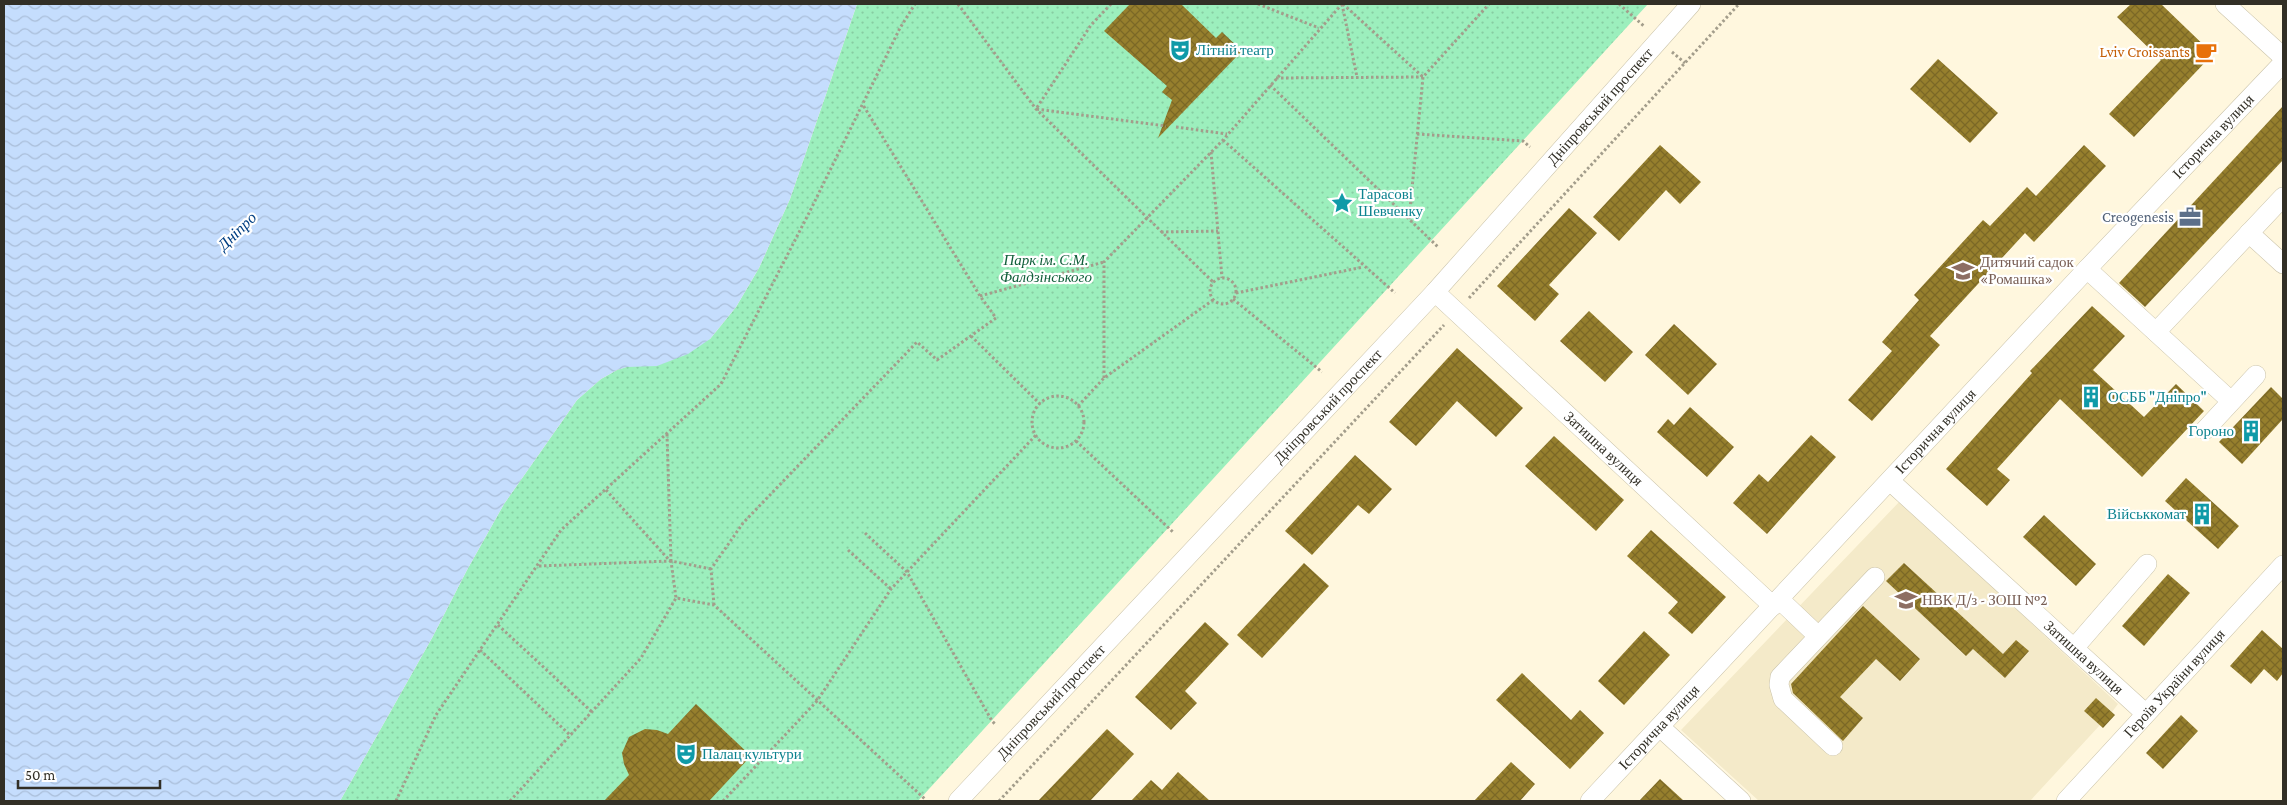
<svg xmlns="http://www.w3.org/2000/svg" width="2287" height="805" font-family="'Crimson Pro',serif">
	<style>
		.built { fill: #f4eac9 }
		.park { fill: url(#park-dots) }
		.water { fill: url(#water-waves) }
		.building { fill: url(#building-cross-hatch) }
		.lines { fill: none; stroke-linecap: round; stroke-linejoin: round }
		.minor-casing { stroke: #cac3aa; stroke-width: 20 }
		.path { stroke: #a39d8b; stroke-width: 3; stroke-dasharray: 2.5 2.5; stroke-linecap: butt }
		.minor { stroke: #fff; stroke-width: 19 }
		.labels { text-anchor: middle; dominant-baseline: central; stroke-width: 4.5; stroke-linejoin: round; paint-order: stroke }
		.culture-label { font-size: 15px; fill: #0d838f; stroke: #fff; text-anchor: start }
		.food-label { font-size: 15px; fill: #c56008; stroke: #fff; text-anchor: end }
		.street-label { font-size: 15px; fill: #322f26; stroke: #fff }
		.service-label { font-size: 15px; fill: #4e5e75; stroke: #fff; text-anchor: end }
		.park-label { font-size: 15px; font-style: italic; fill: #105f3a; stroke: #fff }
		.education-label { font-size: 15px; fill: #785e54; stroke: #fff; text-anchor: start }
		.water-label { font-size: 16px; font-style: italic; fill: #003f83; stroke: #fff }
	</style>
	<defs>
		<pattern id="park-dots" width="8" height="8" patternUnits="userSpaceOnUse" patternTransform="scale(1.25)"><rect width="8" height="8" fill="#9cefbd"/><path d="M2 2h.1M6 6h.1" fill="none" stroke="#87cda2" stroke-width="1.8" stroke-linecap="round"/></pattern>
		<pattern id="water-waves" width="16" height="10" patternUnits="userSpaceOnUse" patternTransform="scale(1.25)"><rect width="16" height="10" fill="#c5ddfd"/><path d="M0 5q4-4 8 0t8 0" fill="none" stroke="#aabed9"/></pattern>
		<pattern id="building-cross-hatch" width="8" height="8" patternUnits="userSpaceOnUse" patternTransform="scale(1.25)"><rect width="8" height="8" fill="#967f2d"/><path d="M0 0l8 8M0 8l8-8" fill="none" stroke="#7b6826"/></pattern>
	</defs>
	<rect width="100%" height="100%" fill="#fff7de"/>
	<path class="built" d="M 1900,501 L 2118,704 L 2112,712 L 2084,711 L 2100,725 L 2030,801 L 1759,801 L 1681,730 Z"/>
	<path class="park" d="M 857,4 L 1648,4 L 918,801 L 340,801 L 432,638 L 467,570 L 504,504 L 577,400 L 601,379 L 617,370 L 710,339 L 736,307 L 759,268 L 790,199 Z"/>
	<path class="water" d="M 4,4 L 857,4 L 790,199 L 759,268 L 736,307 L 710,339 L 688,354 L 657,366 L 627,367 L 617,370 L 601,379 L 577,400 L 504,504 L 467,570 L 432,638 L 340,801 L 4,801 Z"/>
	<g class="building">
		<path d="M 1130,4 L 1181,4 L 1216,38 L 1222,32 L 1242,51 L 1158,138 L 1172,100 L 1162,92 L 1167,86 L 1104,31 Z"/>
		<path d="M 2131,4 L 2161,4 L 2213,54 L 2134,137 L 2109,114 L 2161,60 L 2117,17 Z"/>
		<path d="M 1938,59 L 1998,113 L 1970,143 L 1910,89 Z"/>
		<path d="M 2283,106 L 2283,160 L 2145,307 L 2119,283 Z"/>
		<path d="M 1660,145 L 1701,182 L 1680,204 L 1666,190 L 1619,241 L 1593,217 Z"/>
		<path d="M 2084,145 L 2106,166 L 2034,242 L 2025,233 L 1930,336 L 1940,345 L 1872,421 L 1848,400 L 1892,351 L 1882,342 L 1919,300 L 1914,295 L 1983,220 L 1990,226 L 2027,187 L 2036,196 Z"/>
		<path d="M 1569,208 L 1597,233 L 1549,285 L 1559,294 L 1535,321 L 1497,286 Z"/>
		<path d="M 2092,306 L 2125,336 L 2093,370 L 2144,417 L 2176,384 L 2204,411 L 2142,477 L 2060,399 L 1997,469 L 2010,480 L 1987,506 L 1946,469 L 2032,373 L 2030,371 Z"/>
		<path d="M 1589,311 L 1633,352 L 1605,382 L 1560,341 Z"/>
		<path d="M 1674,324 L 1717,364 L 1688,395 L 1645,355 Z"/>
		<path d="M 1457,348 L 1523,408 L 1496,437 L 1457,401 L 1416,446 L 1389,422 Z"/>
		<path d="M 2271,387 L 2283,399 L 2283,419 L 2242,464 L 2219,442 Z"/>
		<path d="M 1690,407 L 1734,447 L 1707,477 L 1657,432 L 1668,419 L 1674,425 Z"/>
		<path d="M 1811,435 L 1836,457 L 1767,534 L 1733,503 L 1759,474 L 1768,482 Z"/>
		<path d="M 1554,436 L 1624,500 L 1596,531 L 1525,466 Z"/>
		<path d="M 1355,455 L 1392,489 L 1369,514 L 1358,505 L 1312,555 L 1285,531 Z"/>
		<path d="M 2186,478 L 2239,526 L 2218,549 L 2165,501 Z"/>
		<path d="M 2044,515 L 2096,564 L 2076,586 L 2023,537 Z"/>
		<path d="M 1651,530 L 1726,597 L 1692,634 L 1668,613 L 1678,602 L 1627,556 Z"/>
		<path d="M 1304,563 L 1329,586 L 1262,658 L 1237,635 Z"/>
		<path d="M 1904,563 L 2003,654 L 2016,640 L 2029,651 L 2005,678 L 1973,649 L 1966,656 L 1886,581 Z"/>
		<path d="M 2168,574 L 2190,593 L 2144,646 L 2122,626 Z"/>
		<path d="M 1863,606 L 1920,659 L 1900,681 L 1876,659 L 1840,697 L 1863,718 L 1843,741 L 1793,693 L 1791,684 Z"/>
		<path d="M 1205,622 L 1229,644 L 1185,691 L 1197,703 L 1171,730 L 1135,697 Z"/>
		<path d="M 2262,630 L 2283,649 L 2283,673 L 2277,681 L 2264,669 L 2251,684 L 2230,666 Z"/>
		<path d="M 1644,631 L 1670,655 L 1624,705 L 1598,681 Z"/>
		<path d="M 1522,673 L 1571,720 L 1580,710 L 1604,733 L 1570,769 L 1496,700 Z"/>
		<path d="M 2096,698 L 2115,715 L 2103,728 L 2084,711 Z"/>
		<path d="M 696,704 L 751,756 L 709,801 L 604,801 L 629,775 L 624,764 L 622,753 L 629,737 L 645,729 L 657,730 L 668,734 Z"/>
		<path d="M 2181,715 L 2198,731 L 2163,769 L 2146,753 Z"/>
		<path d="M 1107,729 L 1134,754 L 1090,801 L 1038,801 Z"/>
		<path d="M 1511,762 L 1535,784 L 1520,801 L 1474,801 Z"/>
		<path d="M 1178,772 L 1210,801 L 1131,801 L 1151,780 L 1162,790 Z"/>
		<path d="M 1660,779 L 1684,801 L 1639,801 Z"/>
	</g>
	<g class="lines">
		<g class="minor-casing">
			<g id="minor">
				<path d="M 2225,4 L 2283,57"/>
				<path d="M 2249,233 L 2283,264"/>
				<path d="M 2087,269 L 2231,401"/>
				<path id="s1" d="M 1435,292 L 1773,606"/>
				<path d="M 2156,332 L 2283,197"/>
				<path d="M 2205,430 L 2256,375"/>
				<path id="s2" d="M 1890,481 L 2145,713"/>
				<path d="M 1779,599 L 1818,636"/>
				<path d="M 2075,647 L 2147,564"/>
				<path d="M 1660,727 L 1741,801"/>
				<path d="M 1833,746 L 1783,699 L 1779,685 L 1780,677 L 1875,577"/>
				<path id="s3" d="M 958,801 L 1435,292 L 1691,4"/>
				<path id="s4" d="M 1590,801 L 2087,269 L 2283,63"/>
				<path id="s5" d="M 2066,801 L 2283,565"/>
			</g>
		</g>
		<g class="path">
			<path d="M 958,4 L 1036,109 L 1213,282"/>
			<path d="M 1111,4 L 1091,25 L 1036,109 L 1166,126"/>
			<path d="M 1258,4 L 1319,28"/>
			<path d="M 1342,4 L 1357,77"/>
			<path d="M 1343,4 L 1423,77"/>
			<path d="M 1619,4 L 1645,27"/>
			<path d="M 1672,52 L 1685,63"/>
			<path d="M 1276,78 L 1423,77"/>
			<path d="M 1270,85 L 1438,247"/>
			<path d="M 1176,127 L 1227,134"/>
			<path d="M 1417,134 L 1523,141 L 1530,147"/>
			<path d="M 1223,140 L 1395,293"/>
			<path d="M 1211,152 L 1222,278"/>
			<path d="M 1409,219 L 1423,77 L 1489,4"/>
			<path d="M 1161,232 L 1218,231"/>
			<circle cx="1223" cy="291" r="13"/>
			<path d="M 1236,293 L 1363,267"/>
			<path d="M 980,296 L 1104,262"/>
			<path d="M 1469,298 L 1739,4"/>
			<path d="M 1233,299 L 1322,372"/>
			<path d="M 971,336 L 1040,404"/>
			<path d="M 1104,378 L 1104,262 L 1223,140 L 1342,4"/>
			<circle cx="1058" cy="422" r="26"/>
			<path d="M 1078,406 L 1104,378 L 1213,300"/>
			<path d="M 667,434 L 671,561"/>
			<path d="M 1076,441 L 1174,533"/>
			<path d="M 606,490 L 670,561"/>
			<path d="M 865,533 L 907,572 L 992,721 L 996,725"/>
			<path d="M 848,550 L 891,589"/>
			<path d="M 539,566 L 670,561"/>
			<path d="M 711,569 L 671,561 L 676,598 L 714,605 L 926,800"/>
			<path d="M 714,605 L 711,569 L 743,523 L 917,342 L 937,360 L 996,318 L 980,296 L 863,105"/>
			<path d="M 498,625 L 592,712"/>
			<path d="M 480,650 L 571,736"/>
			<path d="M 396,801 L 436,715 L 561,530 L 721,384 L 810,211 L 900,28 L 915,4"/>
			<path d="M 510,801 L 641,658 L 676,598"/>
			<path d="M 723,801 L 817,701 L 891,589 L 1036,435"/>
			<path d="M 999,801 L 1444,325"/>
		</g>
		<use href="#minor" class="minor"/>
	</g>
	<defs>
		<g id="theatre-bare" transform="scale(1.725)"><path d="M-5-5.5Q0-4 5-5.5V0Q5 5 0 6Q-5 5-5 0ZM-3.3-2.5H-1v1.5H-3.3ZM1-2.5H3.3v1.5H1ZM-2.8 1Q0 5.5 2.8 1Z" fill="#0f9aa8" stroke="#fff" stroke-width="2.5" paint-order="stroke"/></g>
		<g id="cafe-bare" transform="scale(1.725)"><path d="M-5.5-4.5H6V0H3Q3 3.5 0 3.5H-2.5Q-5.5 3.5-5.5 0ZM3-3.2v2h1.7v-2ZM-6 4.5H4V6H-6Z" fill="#e8710a" stroke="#fff" stroke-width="2.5" paint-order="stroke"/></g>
		<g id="sight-bare" transform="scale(1.725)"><path d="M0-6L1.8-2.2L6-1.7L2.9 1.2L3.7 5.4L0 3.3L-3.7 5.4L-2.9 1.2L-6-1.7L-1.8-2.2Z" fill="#0f9aa8" stroke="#fff" stroke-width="2.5" paint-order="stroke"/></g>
		<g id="office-bare" transform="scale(1.725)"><path d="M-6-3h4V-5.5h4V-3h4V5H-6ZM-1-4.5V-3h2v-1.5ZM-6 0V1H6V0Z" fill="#5c6f8a" stroke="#fff" stroke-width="2.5" paint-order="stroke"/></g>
		<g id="school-bare" transform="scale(1.725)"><path d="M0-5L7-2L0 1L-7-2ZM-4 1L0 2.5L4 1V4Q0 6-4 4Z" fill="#8d6e63" stroke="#fff" stroke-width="2.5" paint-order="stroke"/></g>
		<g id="building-bare" transform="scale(1.725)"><path d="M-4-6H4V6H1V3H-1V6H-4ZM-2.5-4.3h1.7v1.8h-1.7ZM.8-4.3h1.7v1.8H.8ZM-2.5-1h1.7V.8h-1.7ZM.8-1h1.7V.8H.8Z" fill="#0f9aa8" stroke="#fff" stroke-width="2.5" paint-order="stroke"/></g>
	</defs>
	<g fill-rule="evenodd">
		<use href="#theatre-bare" x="1180" y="50"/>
		<use href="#cafe-bare" x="2206" y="52"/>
		<use href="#sight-bare" x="1342" y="203"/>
		<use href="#office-bare" x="2190" y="217"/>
		<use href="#school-bare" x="1963" y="271"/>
		<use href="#building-bare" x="2091" y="397"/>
		<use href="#building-bare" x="2251" y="431"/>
		<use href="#building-bare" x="2202" y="514"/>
		<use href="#school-bare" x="1906" y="600"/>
		<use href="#theatre-bare" x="686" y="754"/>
	</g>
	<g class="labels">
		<g class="culture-label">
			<text x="1196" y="50">Літній театр</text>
			<text x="1358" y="194">Тарасові<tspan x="1358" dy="17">Шевченку</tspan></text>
			<text x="2108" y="397">ОСББ "Днiпро"</text>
			<text x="2234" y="431" text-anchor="end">Гороно</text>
			<text x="2186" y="514" text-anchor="end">Військкомат</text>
			<text x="702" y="754">Палац культури</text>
		</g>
		<g class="food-label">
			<text x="2190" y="52">Lviv Croissants</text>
		</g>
		<g class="street-label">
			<text stroke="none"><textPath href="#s3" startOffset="946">Дніпровський проспект</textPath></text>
			<text stroke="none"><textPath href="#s4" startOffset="911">Історична вулиця</textPath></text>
			<text stroke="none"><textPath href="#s3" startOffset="541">Дніпровський проспект</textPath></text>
			<text stroke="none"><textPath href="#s4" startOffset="506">Історична вулиця</textPath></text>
			<text stroke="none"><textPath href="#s1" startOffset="230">Затишна вулиця</textPath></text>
			<text stroke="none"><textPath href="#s2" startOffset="262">Затишна вулиця</textPath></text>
			<text stroke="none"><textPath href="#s5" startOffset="160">Героїв України вулиця</textPath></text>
			<text stroke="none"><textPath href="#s3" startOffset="136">Дніпровський проспект</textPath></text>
			<text stroke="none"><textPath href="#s4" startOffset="101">Історична вулиця</textPath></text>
		</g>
		<g class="service-label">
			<text x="2174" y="217">Creogenesis</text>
		</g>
		<g class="park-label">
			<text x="1046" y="260">Парк ім. С.М.<tspan x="1046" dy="17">Фалдзінського</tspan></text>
		</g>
		<g class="education-label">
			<text x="1980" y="262">Дитячий садок<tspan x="1980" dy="17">«Ромашка»</tspan></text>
			<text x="1922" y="600">НВК Д/з - ЗОШ №2</text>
		</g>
		<g class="water-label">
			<text transform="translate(237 231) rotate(-44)">Дніпро</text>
		</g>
	</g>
	<rect width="2287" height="805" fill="none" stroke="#322f26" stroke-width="10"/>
	<path d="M18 780v8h142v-8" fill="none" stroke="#322f26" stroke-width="2.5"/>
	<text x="25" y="780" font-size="15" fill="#322f26" stroke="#ffffff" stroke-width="4" paint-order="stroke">50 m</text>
</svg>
